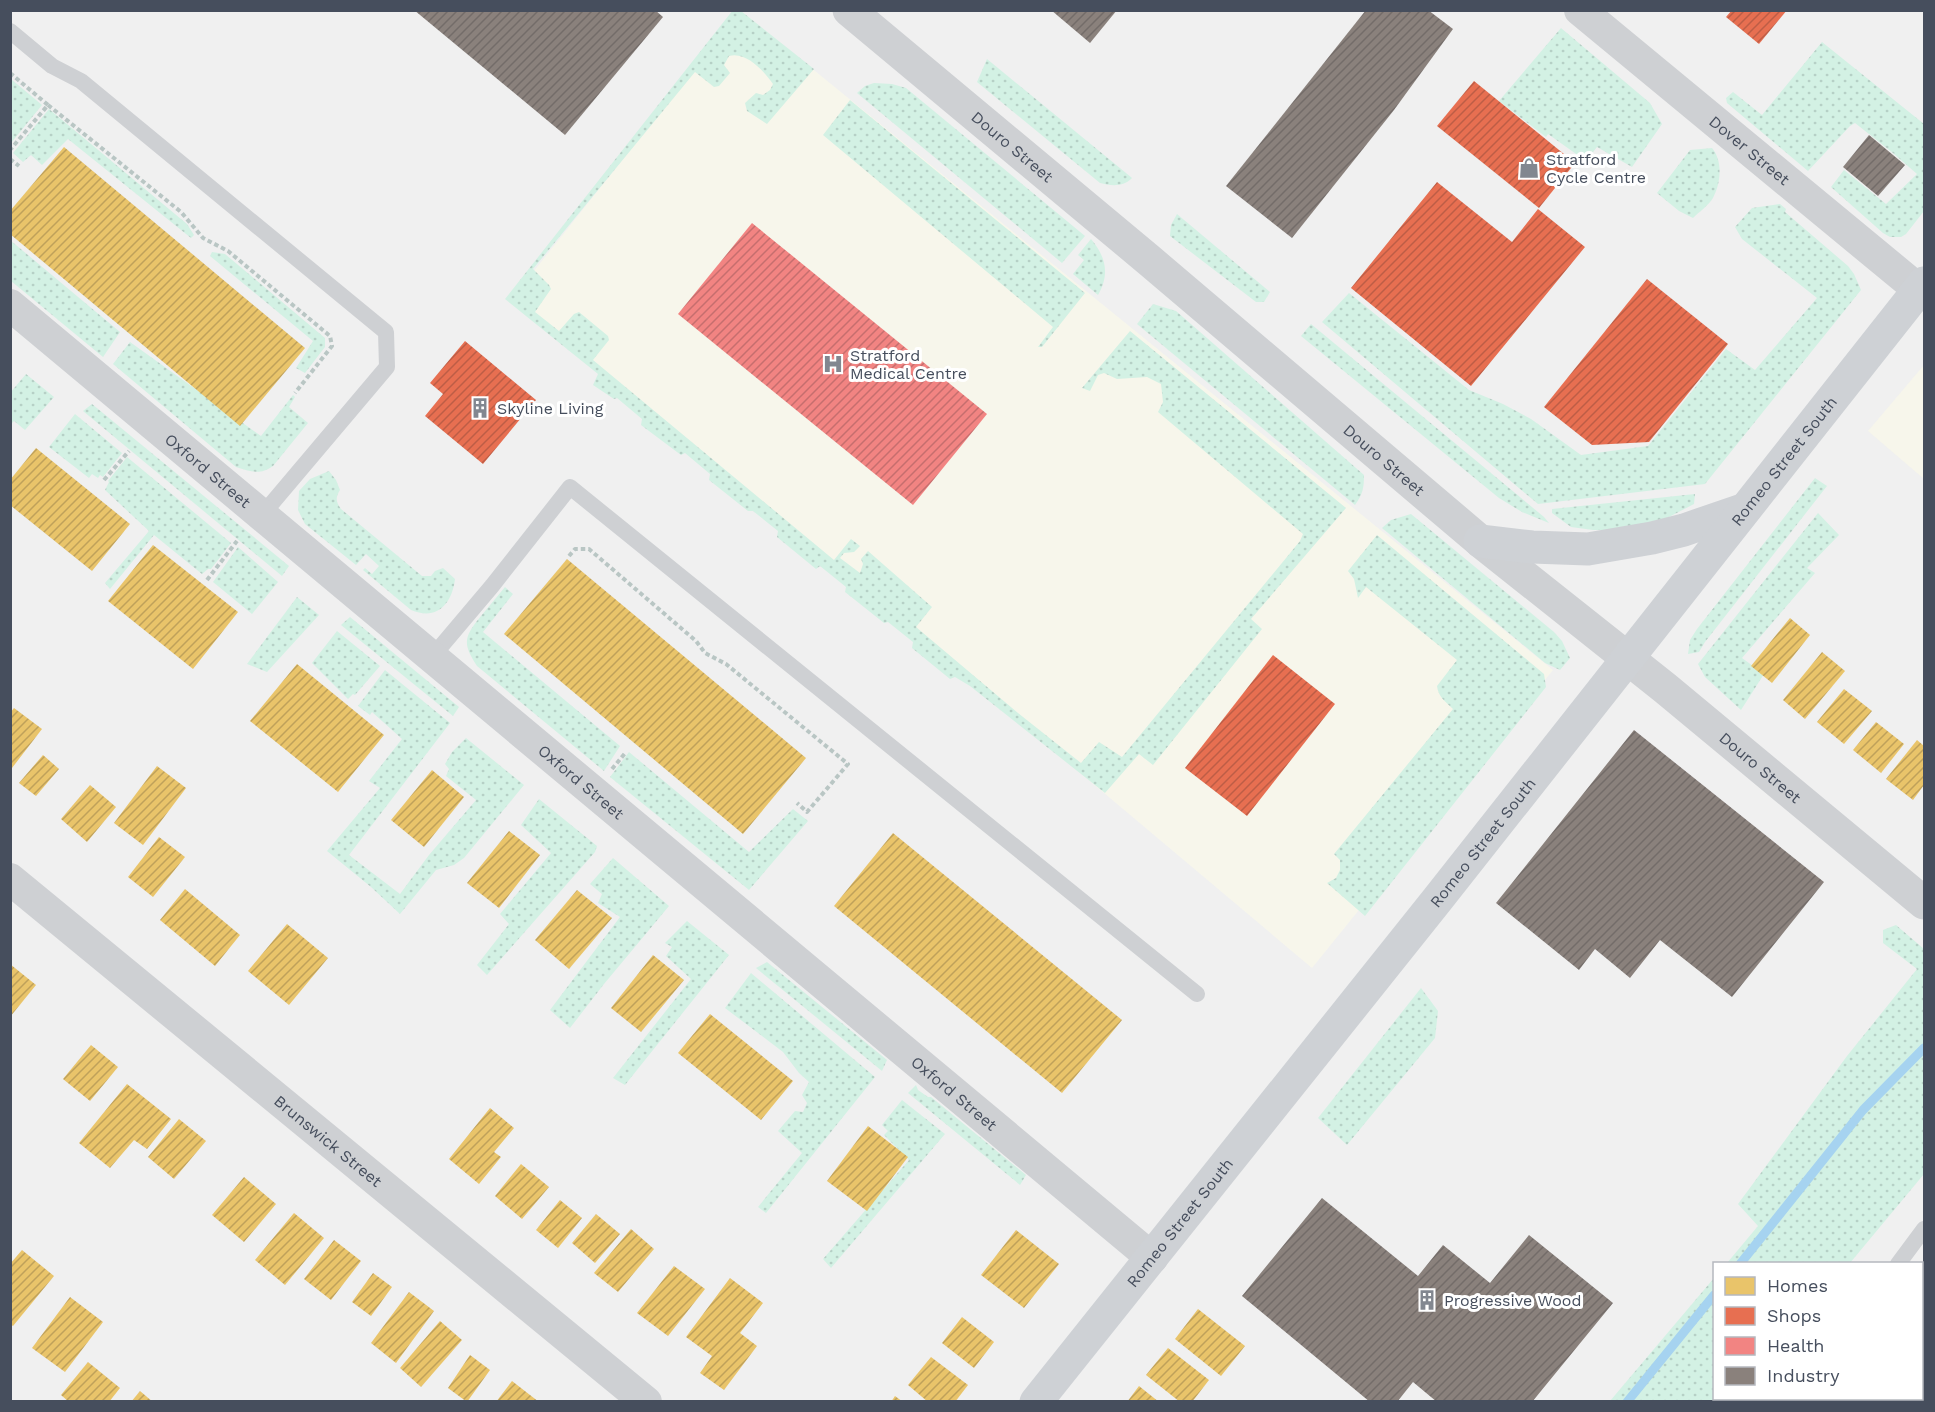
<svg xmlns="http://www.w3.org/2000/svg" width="1935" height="1412" font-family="'Work Sans',sans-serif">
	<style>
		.commercial { fill: #f7f6eb }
		.green { fill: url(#green-dots) }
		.homes { fill: url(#homes-hatch) }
		.shops { fill: url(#shops-hatch) }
		.health { fill: url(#health-hatch) }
		.industry { fill: url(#industry-hatch) }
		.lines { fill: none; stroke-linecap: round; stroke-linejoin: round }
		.stream { stroke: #a6d3f0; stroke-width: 9 }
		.path { stroke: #b9c6c4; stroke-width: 4; stroke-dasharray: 4.5 3; stroke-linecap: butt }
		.service { stroke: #ced0d3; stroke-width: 16 }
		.minor { stroke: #ced0d3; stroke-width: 32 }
		.tertiary { stroke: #ced0d3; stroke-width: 33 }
		.secondary { stroke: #ced1d5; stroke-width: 33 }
		.labels { text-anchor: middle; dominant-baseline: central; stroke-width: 6; stroke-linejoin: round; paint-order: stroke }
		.street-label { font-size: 16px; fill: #464e5d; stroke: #fff }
		.poi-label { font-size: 16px; fill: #464e5d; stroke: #fff; text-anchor: start }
	</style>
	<defs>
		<pattern id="green-dots" width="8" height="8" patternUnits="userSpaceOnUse" patternTransform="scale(1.5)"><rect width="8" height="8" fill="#d3f1e4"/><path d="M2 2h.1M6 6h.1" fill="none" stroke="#b6d0c6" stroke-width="1.8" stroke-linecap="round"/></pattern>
		<pattern id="homes-hatch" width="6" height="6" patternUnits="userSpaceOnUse" patternTransform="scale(1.5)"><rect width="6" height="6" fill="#e9c46a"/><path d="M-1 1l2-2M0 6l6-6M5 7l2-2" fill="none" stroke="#bfa15a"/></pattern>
		<pattern id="shops-hatch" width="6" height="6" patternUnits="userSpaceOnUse" patternTransform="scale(1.5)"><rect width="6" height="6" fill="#e76f51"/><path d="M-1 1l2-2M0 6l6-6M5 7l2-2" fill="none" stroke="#bd5d46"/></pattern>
		<pattern id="health-hatch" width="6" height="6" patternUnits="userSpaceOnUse" patternTransform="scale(1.5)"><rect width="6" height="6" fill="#f28482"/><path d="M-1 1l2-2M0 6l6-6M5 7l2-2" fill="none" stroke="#c66e6e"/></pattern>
		<pattern id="industry-hatch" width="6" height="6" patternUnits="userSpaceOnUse" patternTransform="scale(1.5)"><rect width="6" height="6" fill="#8a817c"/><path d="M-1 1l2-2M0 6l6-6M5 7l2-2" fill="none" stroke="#736c69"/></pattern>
	</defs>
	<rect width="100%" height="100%" fill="#f0f0f0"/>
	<g class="commercial">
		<path d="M 741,11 L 1553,670 L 1312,968 L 599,368 L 510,301 Z"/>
		<path d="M 1924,365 L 1924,479 L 1868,431 Z"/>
	</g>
	<g class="green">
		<path d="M 733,10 L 741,11 L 814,69 L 767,124 L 747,111 L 745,103 L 756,93 L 763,95 L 770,90 L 773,84 C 764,71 746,51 729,56 L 724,65 L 730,73 L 719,86 L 714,87 L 695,72 L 533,269 L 549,285 L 551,289 L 535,312 L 559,331 L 574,314 L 579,312 L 608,336 L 609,340 L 593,360 L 834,560 L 851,539 L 860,546 L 854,552 L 844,553 L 840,558 L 860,573 L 863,564 L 861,559 L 868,551 L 932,607 L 916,627 L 1018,713 L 1081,763 L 1099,742 L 1122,757 L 1300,541 L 1303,534 L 1158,412 L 1163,402 L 1161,384 L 1147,377 L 1117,379 L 1104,373 L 1098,375 L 1090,391 L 1082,388 L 1130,331 L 1346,508 L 1251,619 L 1262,629 L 1153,765 L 1139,754 L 1105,793 L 970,686 L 955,677 L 950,679 L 912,648 L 913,642 L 888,622 L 884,623 L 845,592 L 846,587 L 820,566 L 816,569 L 777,537 L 778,531 L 753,511 L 748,511 L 709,480 L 710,474 L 685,453 L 681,455 L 641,425 L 642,419 L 617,398 L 614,399 L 593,385 L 598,374 L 505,299 Z"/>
		<path d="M 1561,28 L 1650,103 L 1662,124 L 1632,167 L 1597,147 L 1586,161 L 1548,134 L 1546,137 L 1499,101 Z"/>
		<path d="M 1822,42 L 1924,124 L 1924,211 L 1906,234 L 1901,237 L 1890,237 L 1883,233 L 1831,187 L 1844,170 L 1886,204 L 1917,174 L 1893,153 L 1855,123 L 1850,126 L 1808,171 L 1727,103 L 1726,98 L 1733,92 L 1762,115 Z"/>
		<path d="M 987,59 L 1126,173 L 1132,178 C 1124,187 1111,186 1100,183 L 977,82 Z"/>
		<path d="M 11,79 L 42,105 L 11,143 Z"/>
		<path d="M 874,83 L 892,84 L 906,88 L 1085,236 L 1062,263 L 857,93 L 865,86 Z"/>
		<path d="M 850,100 L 1085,293 L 1042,347 L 1038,347 L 1053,327 L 823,135 Z"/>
		<path d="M 49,109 L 187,224 L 194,235 L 191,238 L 68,139 L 42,165 L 31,155 L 23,162 L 13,153 Z"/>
		<path d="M 1712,148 C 1723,161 1721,183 1713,198 C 1709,205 1699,212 1693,218 L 1679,211 L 1657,193 L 1690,150 Z"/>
		<path d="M 1780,204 L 1786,209 L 1785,212 L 1848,266 L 1854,274 L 1861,290 L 1705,484 L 1538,504 L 1322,322 L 1349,293 L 1469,390 L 1503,404 L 1531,419 L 1581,455 L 1648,446 L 1726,349 L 1755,370 L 1817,298 L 1742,239 L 1735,227 L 1752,208 Z"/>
		<path d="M 1177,214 L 1270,292 L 1264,302 L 1256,302 L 1170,236 L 1171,225 Z"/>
		<path d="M 1091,239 C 1106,257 1110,274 1098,295 L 1073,274 L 1084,260 L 1078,255 Z"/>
		<path d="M 10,240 L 120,332 L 103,357 L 11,281 Z"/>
		<path d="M 212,252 L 225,254 L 325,338 L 325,347 L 305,373 L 296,368 L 313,341 L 210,256 Z"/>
		<path d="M 1153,304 L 1176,311 L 1364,475 C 1364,487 1363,494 1355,505 L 1137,324 Z"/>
		<path d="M 1311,324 L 1544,517 L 1549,523 L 1522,512 L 1499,498 L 1301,336 Z"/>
		<path d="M 130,342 L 261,436 L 293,395 L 295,397 L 289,407 L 308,423 L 273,466 C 259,476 250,471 236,467 L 113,364 Z"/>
		<path d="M 26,374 L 54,397 L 25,430 L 14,421 L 11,424 L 10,393 Z"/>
		<path d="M 92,404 L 289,566 L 282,576 L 83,411 Z"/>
		<path d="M 75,414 L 122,453 L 103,477 L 100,475 L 98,478 L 92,474 L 89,478 L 49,447 Z"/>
		<path d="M 127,457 L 231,543 L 211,569 L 208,569 L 202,574 L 154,535 L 110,589 L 105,583 L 149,531 L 105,490 L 109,482 L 108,481 Z"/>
		<path d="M 329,471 L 336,480 L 340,490 C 335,498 336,502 341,509 L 422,576 L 431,576 L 435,571 L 443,568 L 455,579 C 452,604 437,621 411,610 L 363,570 L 365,568 L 372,574 L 379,566 L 366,554 L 356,565 L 305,524 L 298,510 L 299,491 L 310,479 Z"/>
		<path d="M 1815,478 L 1827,486 L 1705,642 L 1699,652 L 1688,654 L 1690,640 L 1697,629 Z"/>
		<path d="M 1695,494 L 1694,504 L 1667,518 L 1615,530 L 1593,530 L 1571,527 L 1552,513 L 1552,509 Z"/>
		<path d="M 1818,513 L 1839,535 L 1807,568 L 1815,573 L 1742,658 L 1764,674 L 1741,710 L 1705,677 L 1698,664 Z"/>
		<path d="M 1411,514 L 1554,632 L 1562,641 L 1570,658 L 1560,670 L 1545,663 L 1382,528 L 1391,520 Z"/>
		<path d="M 1377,535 L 1544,674 L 1546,687 L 1365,916 L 1327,883 L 1336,878 L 1340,870 L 1340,860 L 1334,854 L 1453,709 C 1446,702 1438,697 1437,686 L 1457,660 L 1366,587 L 1358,598 L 1354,579 L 1348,571 Z"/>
		<path d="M 238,547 L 278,582 L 252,614 L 213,582 Z"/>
		<path d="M 505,587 L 513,594 L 483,632 L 620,746 L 604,771 L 477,666 C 462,643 464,637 481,616 C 489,606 497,597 505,587 Z"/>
		<path d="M 297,597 L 319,615 L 267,672 L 247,664 Z"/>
		<path d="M 350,617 L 459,707 L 453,716 L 341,625 Z"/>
		<path d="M 337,631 L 380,666 L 355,695 L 353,694 L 348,699 L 312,663 Z"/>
		<path d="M 385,670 L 450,723 L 349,855 L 400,894 L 429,855 L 476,800 L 446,776 L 449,769 L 445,764 L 452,752 L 466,738 L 524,785 L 464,858 L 454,865 L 436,870 L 400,914 L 371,887 L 327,851 L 380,788 L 369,781 L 402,739 L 372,712 L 370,715 L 358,706 Z"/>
		<path d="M 629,752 L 749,852 L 793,809 L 808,821 L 749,890 L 610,777 Z"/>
		<path d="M 539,799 L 597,846 L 595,852 L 487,975 L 477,965 L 509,924 L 500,914 L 551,853 L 521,825 Z"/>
		<path d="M 613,858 L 669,906 L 604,984 L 570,1028 L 550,1010 L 620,917 L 598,903 L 602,894 L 590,884 Z"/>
		<path d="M 687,921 L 729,955 L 625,1085 L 613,1078 L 691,979 L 666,956 L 672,947 L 665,943 Z"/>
		<path d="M 1896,925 L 1924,949 L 1924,1174 L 1850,1263 L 1727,1263 L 1758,1226 L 1738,1204 L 1847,1056 L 1917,969 L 1883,943 L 1883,930 Z"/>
		<path d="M 767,962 L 887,1060 L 882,1071 L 756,968 Z"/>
		<path d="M 751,973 L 875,1077 L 766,1213 L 758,1207 L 802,1153 L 778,1131 L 795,1111 L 803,1112 L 807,1103 L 802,1095 L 809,1082 L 799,1073 L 783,1052 L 725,1008 Z"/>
		<path d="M 1421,988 L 1438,1011 L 1435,1038 L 1347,1145 L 1318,1118 Z"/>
		<path d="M 916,1085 L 918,1090 L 928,1097 L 931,1097 L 1026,1175 L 1020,1185 L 908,1093 Z"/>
		<path d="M 902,1100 L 945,1134 L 831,1268 L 823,1259 L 909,1160 L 884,1135 L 888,1131 L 882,1125 Z"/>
		<path d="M 1714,1278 L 1714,1398 L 1861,1398 L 1864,1401 L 1610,1401 Z"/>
	</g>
	<g class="homes">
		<path d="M 64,147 L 305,348 L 240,426 L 10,234 L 10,211 Z"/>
		<path d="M 36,448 L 130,524 L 92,571 L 10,505 L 10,480 Z"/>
		<path d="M 153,545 L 238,612 L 193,669 L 108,601 Z"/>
		<path d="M 567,559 L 806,758 L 743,834 L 504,634 Z"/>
		<path d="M 1790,618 L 1810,635 L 1772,683 L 1751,666 Z"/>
		<path d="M 1822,652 L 1845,671 L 1805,719 L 1783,700 Z"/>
		<path d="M 297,664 L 384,735 L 338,792 L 250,721 Z"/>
		<path d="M 1844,689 L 1872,711 L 1844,744 L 1817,722 Z"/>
		<path d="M 14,708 L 42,729 L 12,768 L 10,766 L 10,713 Z"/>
		<path d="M 1876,722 L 1904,744 L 1881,773 L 1853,750 Z"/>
		<path d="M 1917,740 L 1924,746 L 1924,785 L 1913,800 L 1886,779 Z"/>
		<path d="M 43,755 L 59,769 L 36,796 L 19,783 Z"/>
		<path d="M 157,766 L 186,788 L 143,845 L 114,823 Z"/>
		<path d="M 432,770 L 464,797 L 424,847 L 391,820 Z"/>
		<path d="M 90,785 L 116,807 L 87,842 L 61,819 Z"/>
		<path d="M 509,831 L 540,855 L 499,908 L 467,883 Z"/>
		<path d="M 893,833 L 1122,1020 L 1062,1093 L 834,906 Z"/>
		<path d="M 159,837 L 185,857 L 153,897 L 128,877 Z"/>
		<path d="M 185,889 L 240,935 L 215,966 L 160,920 Z"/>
		<path d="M 577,890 L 612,918 L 569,969 L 535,940 Z"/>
		<path d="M 287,924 L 328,958 L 289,1005 L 248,971 Z"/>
		<path d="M 653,955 L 684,980 L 641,1032 L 611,1008 Z"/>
		<path d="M 10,964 L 36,985 L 10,1017 Z"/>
		<path d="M 710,1014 L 793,1081 L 761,1120 L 678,1053 Z"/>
		<path d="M 91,1045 L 118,1067 L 90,1101 L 63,1079 Z"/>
		<path d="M 127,1084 L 171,1119 L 147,1149 L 134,1140 L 110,1168 L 79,1143 Z"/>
		<path d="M 490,1108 L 514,1128 L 494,1152 L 501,1157 L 479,1184 L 449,1159 Z"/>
		<path d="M 179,1119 L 206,1141 L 174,1179 L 148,1157 Z"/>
		<path d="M 868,1126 L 908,1157 L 867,1211 L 827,1181 Z"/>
		<path d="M 521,1164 L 549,1187 L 522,1219 L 495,1196 Z"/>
		<path d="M 244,1177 L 276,1204 L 244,1242 L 212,1215 Z"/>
		<path d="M 560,1200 L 582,1218 L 558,1248 L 536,1230 Z"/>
		<path d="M 294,1213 L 324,1238 L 285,1285 L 255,1260 Z"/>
		<path d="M 596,1214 L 620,1234 L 595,1263 L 572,1243 Z"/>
		<path d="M 631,1229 L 654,1249 L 618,1292 L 594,1273 Z"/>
		<path d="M 1016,1230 L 1059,1264 L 1024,1308 L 981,1275 Z"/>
		<path d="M 334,1240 L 361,1261 L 331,1300 L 304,1279 Z"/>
		<path d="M 22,1250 L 54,1276 L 13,1326 L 10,1324 L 10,1264 Z"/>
		<path d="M 674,1266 L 705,1289 L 668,1336 L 637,1313 Z"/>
		<path d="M 373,1273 L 392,1287 L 371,1316 L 352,1302 Z"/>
		<path d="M 730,1278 L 763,1303 L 740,1333 L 757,1346 L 724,1390 L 700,1373 L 712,1356 L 686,1337 Z"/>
		<path d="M 409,1292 L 434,1311 L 396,1363 L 371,1343 Z"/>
		<path d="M 70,1297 L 103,1322 L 65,1372 L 32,1348 Z"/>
		<path d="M 1198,1309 L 1245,1346 L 1221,1376 L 1175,1339 Z"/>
		<path d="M 962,1317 L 994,1342 L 974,1368 L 942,1343 Z"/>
		<path d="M 440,1321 L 462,1340 L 421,1387 L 400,1368 Z"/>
		<path d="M 1168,1348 L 1209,1380 L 1192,1402 L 1180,1402 L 1146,1375 Z"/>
		<path d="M 470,1355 L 490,1370 L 467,1402 L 448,1388 Z"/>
		<path d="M 931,1357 L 968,1385 L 955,1402 L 928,1402 L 908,1385 Z"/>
		<path d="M 88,1362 L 120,1388 L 109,1402 L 69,1402 L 61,1395 Z"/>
		<path d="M 512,1381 L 539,1402 L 496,1402 Z"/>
		<path d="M 1139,1386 L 1159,1402 L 1127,1402 Z"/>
		<path d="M 140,1391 L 153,1402 L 131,1402 Z"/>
		<path d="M 895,1396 L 903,1402 L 891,1402 Z"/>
	</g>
	<g class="shops">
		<path d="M 1732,10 L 1787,10 L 1759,44 L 1726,17 Z"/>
		<path d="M 1474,81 L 1575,163 L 1539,208 L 1437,126 Z"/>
		<path d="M 1437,182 L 1512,242 L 1538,209 L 1585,247 L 1471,386 L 1351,288 Z"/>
		<path d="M 1647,279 L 1728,344 L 1649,442 L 1592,445 L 1544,407 Z"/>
		<path d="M 465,341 L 536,400 L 483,464 L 425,416 L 443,394 L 430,383 Z"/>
		<path d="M 1273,655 L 1335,704 L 1247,816 L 1185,768 Z"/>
	</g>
	<path class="health" d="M 752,223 L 987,414 L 913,505 L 678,314 Z"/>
	<g class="industry">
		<path d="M 414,10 L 655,10 L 663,17 L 565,135 Z"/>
		<path d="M 1051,10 L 1117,10 L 1090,43 Z"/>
		<path d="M 1366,10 L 1428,10 L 1453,29 L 1394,110 L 1292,238 L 1226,186 Z"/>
		<path d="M 1869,135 L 1905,165 L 1878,196 L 1843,167 Z"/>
		<path d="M 1634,730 L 1824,882 L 1732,997 L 1660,940 L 1630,978 L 1595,949 L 1579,970 L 1496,903 Z"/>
		<path d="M 1322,1198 L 1418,1276 L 1443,1245 L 1490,1283 L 1529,1235 L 1613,1303 L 1532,1402 L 1437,1402 L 1413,1382 L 1397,1402 L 1370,1402 L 1242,1296 Z"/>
	</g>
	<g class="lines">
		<g class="stream">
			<path d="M 1740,1264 L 1863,1110 L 1924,1048"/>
			<path d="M 1627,1402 L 1714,1295"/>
		</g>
		<g class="path">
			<path d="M 10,73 L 48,105 L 10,150"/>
			<path d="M 48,105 L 181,212 L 203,238 L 228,251 L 330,336 L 332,346 L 295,393"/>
			<path d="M 10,159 L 19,166"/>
			<path d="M 104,480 L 129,451"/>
			<path d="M 569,556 L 575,549 L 589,549 L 696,641 L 705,653 L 726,664 L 848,764 L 807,812 L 797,803"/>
			<path d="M 207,580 L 237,541"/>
			<path d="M 612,769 L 626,752"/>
		</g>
		<g class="service">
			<path d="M 10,31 L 52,66 L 81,81 L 386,332 L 387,367 L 262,515"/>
			<path d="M 432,657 L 492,586 L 570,487 L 1197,994"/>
			<path d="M 1898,1264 L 1924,1229"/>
			<path d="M 1917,1398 L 1921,1402"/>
		</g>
		<g class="minor">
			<path id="s1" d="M 1580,10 L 1919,290"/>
			<path id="s2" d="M 10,305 L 1152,1258"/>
			<path id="s3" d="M 10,879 L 646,1402"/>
		</g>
		<path class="tertiary" id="s4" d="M 849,10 L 1150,261 L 1480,541 L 1665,688 L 1924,903"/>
		<g class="secondary">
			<path d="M 1480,541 L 1532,547 L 1588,549 L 1652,538 L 1684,530 L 1745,509"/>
			<path id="s5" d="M 1036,1402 L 1437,900 L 1924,283"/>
		</g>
	</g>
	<defs>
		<g id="shop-bare" transform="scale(1.62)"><path d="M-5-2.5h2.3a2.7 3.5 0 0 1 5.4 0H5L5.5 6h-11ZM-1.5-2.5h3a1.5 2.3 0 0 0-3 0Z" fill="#828790" stroke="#fff" stroke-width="2.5" paint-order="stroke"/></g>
		<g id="hospital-bare" transform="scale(1.62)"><path d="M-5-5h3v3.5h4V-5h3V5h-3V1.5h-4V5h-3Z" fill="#828790" stroke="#fff" stroke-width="2.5" paint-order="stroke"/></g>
		<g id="building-bare" transform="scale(1.62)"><path d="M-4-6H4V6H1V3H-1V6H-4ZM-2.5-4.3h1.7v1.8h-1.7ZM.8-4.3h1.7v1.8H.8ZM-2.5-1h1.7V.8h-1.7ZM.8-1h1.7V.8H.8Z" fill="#828790" stroke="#fff" stroke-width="2.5" paint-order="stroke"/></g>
	</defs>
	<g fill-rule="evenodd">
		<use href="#shop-bare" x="1529" y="168"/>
		<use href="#hospital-bare" x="833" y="364"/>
		<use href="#building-bare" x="480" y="408"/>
		<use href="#building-bare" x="1427" y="1300"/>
	</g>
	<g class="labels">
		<g class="street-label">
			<text stroke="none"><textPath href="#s4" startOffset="213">Douro Street</textPath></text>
			<text stroke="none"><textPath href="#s1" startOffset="220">Dover Street</textPath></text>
			<text stroke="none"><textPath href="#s4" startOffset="699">Douro Street</textPath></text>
			<text stroke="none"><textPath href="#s5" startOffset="1202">Romeo Street South</textPath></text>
			<text stroke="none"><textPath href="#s2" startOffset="258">Oxford Street</textPath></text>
			<text stroke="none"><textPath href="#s4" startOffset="1185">Douro Street</textPath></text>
			<text stroke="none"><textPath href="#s2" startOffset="744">Oxford Street</textPath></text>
			<text stroke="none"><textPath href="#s5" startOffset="716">Romeo Street South</textPath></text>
			<text stroke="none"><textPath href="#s2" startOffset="1230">Oxford Street</textPath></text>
			<text stroke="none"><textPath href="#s3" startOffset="412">Brunswick Street</textPath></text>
			<text stroke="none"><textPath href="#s5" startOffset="230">Romeo Street South</textPath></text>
		</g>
		<g class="poi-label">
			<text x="1546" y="159">Stratford<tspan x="1546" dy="18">Cycle Centre</tspan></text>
			<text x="850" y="355">Stratford<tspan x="850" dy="18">Medical Centre</tspan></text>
			<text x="497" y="408">Skyline Living</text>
			<text x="1444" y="1300">Progressive Wood</text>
		</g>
	</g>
	<rect width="1935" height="1412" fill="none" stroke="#464e5d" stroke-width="24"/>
	<rect x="1713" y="1262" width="210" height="138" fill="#ffffff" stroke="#b5b8be" stroke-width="1.5"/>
	<rect x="1725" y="1277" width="30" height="18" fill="#e9c46a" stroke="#b5b8be" stroke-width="1.5"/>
	<text x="1767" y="1292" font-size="18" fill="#464e5d">Homes</text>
	<rect x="1725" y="1307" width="30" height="18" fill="#e76f51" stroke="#b5b8be" stroke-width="1.5"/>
	<text x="1767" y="1322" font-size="18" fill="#464e5d">Shops</text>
	<rect x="1725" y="1337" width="30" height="18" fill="#f28482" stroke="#b5b8be" stroke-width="1.5"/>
	<text x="1767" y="1352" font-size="18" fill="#464e5d">Health</text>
	<rect x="1725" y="1367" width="30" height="18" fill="#8a817c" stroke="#b5b8be" stroke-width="1.5"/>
	<text x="1767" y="1382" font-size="18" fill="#464e5d">Industry</text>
</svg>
